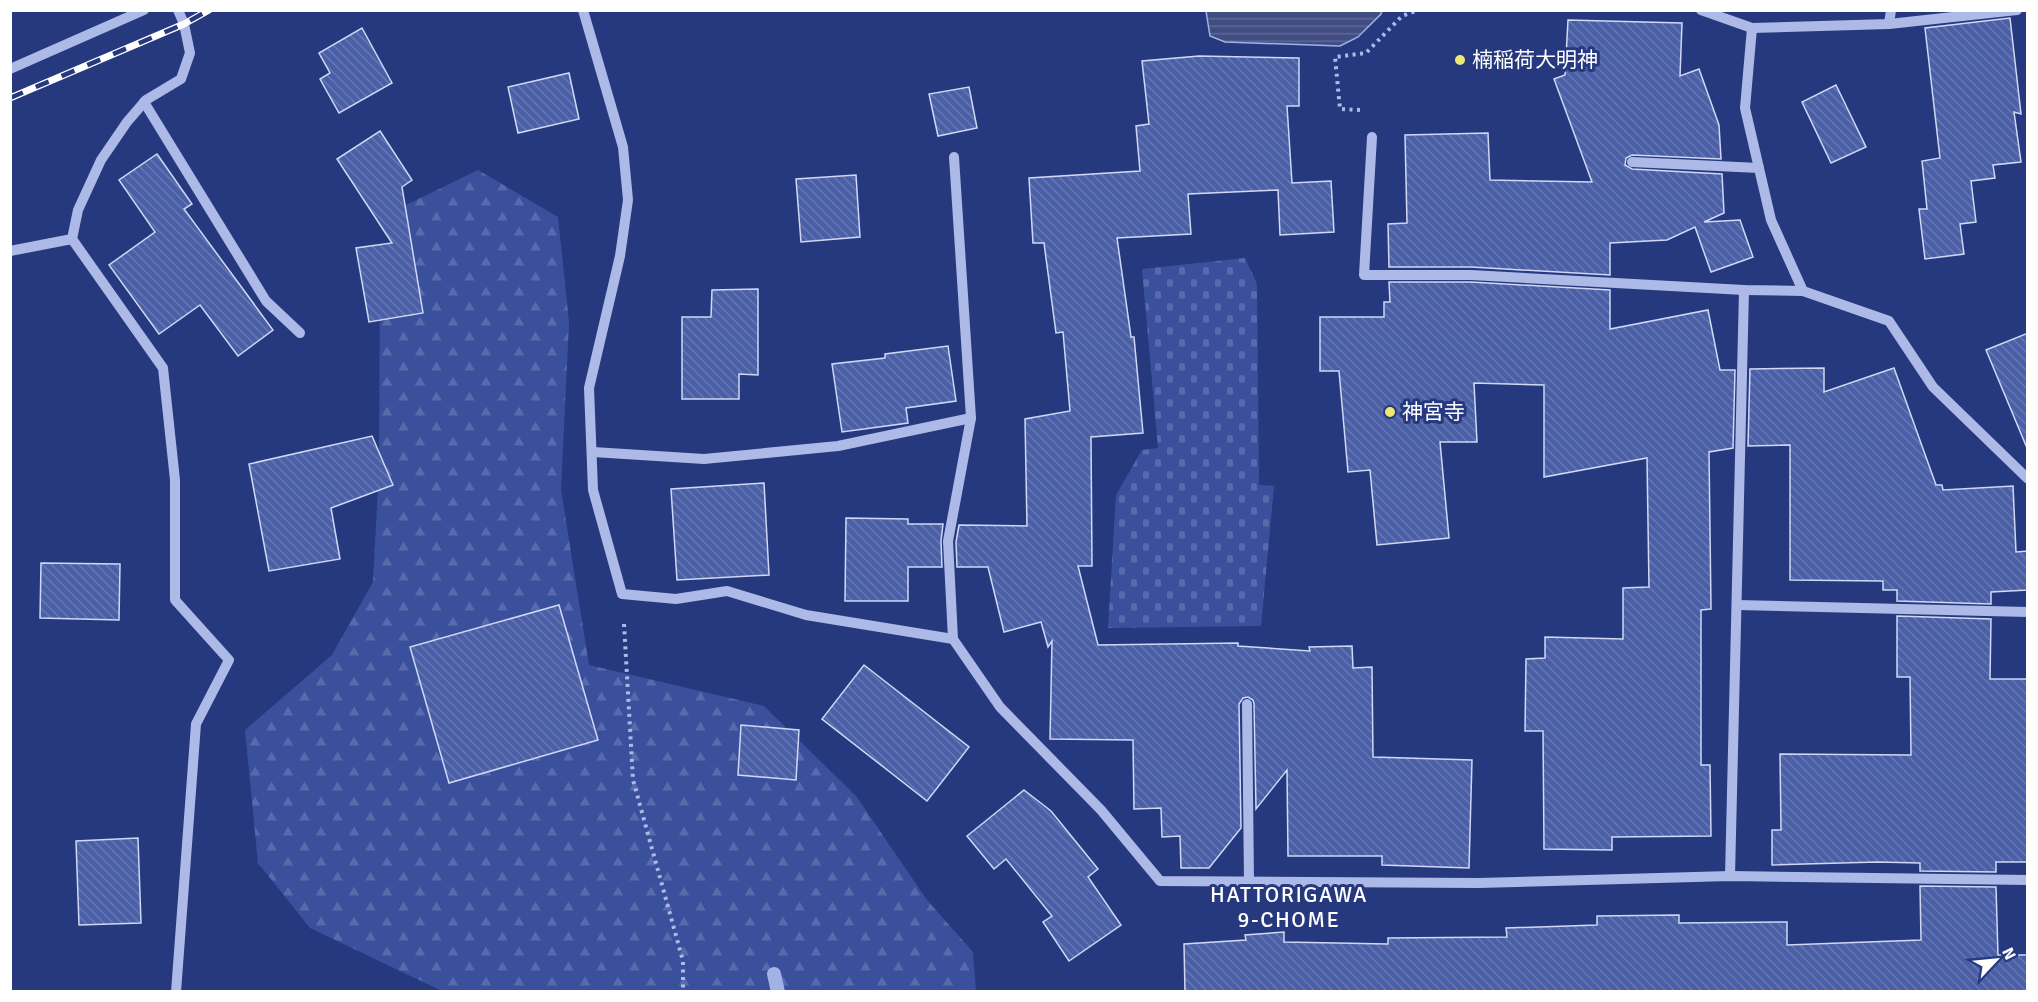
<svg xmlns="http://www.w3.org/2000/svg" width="2038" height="1002" font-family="Signika,'Noto Sans JP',sans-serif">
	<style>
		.forest { fill: url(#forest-firs) }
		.cemetery { fill: url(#cemetery-stones) }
		.water { fill: url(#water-rules); stroke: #a1b2e6; stroke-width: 1.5 }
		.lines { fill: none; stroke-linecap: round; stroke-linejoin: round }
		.stream { stroke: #a1b2e6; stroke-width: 14 }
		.building { fill: url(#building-back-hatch); stroke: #d0d8f5; stroke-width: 1.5 }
		.path { stroke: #adb9e6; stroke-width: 4; stroke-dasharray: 3 4.5; stroke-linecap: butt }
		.minor { stroke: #adb9e6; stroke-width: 10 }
		.rail-casing { stroke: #fff; stroke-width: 7 }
		.rail { stroke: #26397f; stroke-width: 4.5; stroke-dasharray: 14; stroke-linecap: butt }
		.poi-dot { fill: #eee772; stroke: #26397f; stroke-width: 2 }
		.labels { text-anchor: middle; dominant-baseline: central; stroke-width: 6; stroke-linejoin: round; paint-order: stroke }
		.poi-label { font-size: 21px; fill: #fff; stroke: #26397f; text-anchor: start }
		.neighbourhood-label { font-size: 22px; letter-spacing: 1.5px; fill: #fff; stroke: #26397f }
	</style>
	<defs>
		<pattern id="forest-firs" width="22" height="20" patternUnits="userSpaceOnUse" patternTransform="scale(1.5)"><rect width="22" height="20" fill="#3b509c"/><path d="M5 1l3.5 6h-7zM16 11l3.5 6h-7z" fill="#586aab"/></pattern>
		<pattern id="cemetery-stones" width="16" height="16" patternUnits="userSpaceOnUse" patternTransform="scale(1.5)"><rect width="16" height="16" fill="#3b509c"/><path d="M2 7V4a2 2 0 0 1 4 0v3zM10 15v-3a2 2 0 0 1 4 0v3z" fill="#586aab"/></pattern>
		<pattern id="water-rules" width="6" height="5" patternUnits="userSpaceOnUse" patternTransform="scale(1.5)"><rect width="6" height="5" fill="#414d82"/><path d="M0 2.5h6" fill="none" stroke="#5e6895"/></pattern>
		<pattern id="building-back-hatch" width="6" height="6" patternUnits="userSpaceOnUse" patternTransform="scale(1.5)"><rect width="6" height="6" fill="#4b5fa6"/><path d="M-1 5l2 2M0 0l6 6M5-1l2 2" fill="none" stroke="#6677b3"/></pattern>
	</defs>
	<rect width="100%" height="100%" fill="#26397f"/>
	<path class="forest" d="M 478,170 L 558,217 L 569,322 L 561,490 L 589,665 L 764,706 L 856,796 L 927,900 L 973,952 L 976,991 L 442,991 L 310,928 L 258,863 L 245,730 L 332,655 L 373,582 L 379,469 L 380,279 L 406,205 Z"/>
	<path class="cemetery" d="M 1245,258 L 1257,284 L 1259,485 L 1274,486 L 1261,626 L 1108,628 L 1116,495 L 1142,450 L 1158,448 L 1142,269 Z"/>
	<path class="water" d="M 1206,11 L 1206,10 L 1382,11 L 1381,14 L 1358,37 L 1340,46 L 1225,42 L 1210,36 Z"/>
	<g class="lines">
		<path class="stream" d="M 774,974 L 778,992"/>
	</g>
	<g class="building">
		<path d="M 2010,18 L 2021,114 L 2014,112 L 2021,162 L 1993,165 L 1995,178 L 1971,181 L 1976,222 L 1960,224 L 1964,254 L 1925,259 L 1919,209 L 1927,209 L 1922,161 L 1940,158 L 1925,28 Z"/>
		<path d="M 1568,20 L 1682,23 L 1680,76 L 1699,69 L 1719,125 L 1721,159 L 1632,155 L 1626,158 L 1625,165 L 1632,169 L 1722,174 L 1724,213 L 1704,222 L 1740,220 L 1753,257 L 1711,272 L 1695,227 L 1667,240 L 1610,243 L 1610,275 L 1471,267 L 1389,267 L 1388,224 L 1407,223 L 1405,135 L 1488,133 L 1490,180 L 1592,182 L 1554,79 L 1565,75 Z"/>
		<path d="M 362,28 L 392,83 L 339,113 L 320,79 L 330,73 L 319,53 Z"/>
		<path d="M 1199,56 L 1299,58 L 1299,106 L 1287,106 L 1292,183 L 1331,181 L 1334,232 L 1280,235 L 1278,190 L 1188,194 L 1191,234 L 1117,238 L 1131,337 L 1134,337 L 1143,433 L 1091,437 L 1092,566 L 1078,566 L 1098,645 L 1238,643 L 1238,646 L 1310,651 L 1309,647 L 1352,646 L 1353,668 L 1372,667 L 1373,757 L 1472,760 L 1469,868 L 1382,865 L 1382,856 L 1288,856 L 1287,770 L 1256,809 L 1254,704 L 1253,700 L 1248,697 L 1243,698 L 1239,704 L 1241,828 L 1209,868 L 1181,868 L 1180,836 L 1162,837 L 1161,808 L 1134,809 L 1133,740 L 1050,739 L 1052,641 L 1048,647 L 1041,622 L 1004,632 L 988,567 L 957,567 L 956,542 L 959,525 L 1027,526 L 1025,419 L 1070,411 L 1063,332 L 1056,333 L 1044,243 L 1033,243 L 1029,178 L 1140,171 L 1136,126 L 1149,124 L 1142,61 Z"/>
		<path d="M 569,73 L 579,119 L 518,133 L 508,87 Z"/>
		<path d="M 1836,85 L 1866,147 L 1831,163 L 1802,102 Z"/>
		<path d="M 969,87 L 977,128 L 938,136 L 929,94 Z"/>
		<path d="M 380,131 L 412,180 L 402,187 L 423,313 L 369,322 L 356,248 L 392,243 L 337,159 Z"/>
		<path d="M 157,154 L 192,204 L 184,209 L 273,330 L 238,356 L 200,305 L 159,334 L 109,265 L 155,232 L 119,180 Z"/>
		<path d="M 856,175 L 860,237 L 801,242 L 796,179 Z"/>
		<path d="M 1389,282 L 1471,282 L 1610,290 L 1610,329 L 1708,310 L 1720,370 L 1735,370 L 1733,448 L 1709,452 L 1711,609 L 1701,610 L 1701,765 L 1710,765 L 1711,836 L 1612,837 L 1612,850 L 1544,849 L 1543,731 L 1525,731 L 1526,659 L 1545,658 L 1545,637 L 1623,639 L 1623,588 L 1649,587 L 1647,458 L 1544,477 L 1544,385 L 1474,383 L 1477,442 L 1440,442 L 1449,538 L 1377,545 L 1370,470 L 1348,472 L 1339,371 L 1320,371 L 1320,317 L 1384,317 L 1384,302 L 1390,302 Z"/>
		<path d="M 758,289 L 758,375 L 739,374 L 739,399 L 682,399 L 682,317 L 711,317 L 712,290 Z"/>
		<path d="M 2028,333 L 2028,448 L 2027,448 L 1986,350 Z"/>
		<path d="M 948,346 L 956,401 L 906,408 L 908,423 L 842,432 L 832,364 L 885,358 L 885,354 Z"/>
		<path d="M 1824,368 L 1824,392 L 1894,368 L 1936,485 L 1942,485 L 1943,490 L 2013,486 L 2016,552 L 2028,551 L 2028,590 L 1991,592 L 1991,604 L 1897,601 L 1897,590 L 1883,590 L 1883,581 L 1790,580 L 1790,445 L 1748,446 L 1750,369 Z"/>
		<path d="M 372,436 L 393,485 L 331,508 L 340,559 L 269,571 L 249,464 Z"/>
		<path d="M 764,483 L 769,575 L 677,580 L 671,489 Z"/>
		<path d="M 846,518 L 908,519 L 908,524 L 943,524 L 941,541 L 942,567 L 908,567 L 908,601 L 845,601 Z"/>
		<path d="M 41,563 L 120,564 L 119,620 L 40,618 Z"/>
		<path d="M 559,605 L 598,740 L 449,783 L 410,647 Z"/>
		<path d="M 1897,616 L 1991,619 L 1990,679 L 2028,679 L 2028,862 L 1996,862 L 1996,872 L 1920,871 L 1920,863 L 1877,862 L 1772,865 L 1772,830 L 1781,830 L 1780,754 L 1911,755 L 1910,677 L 1897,677 Z"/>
		<path d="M 864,665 L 969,747 L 927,801 L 822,719 Z"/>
		<path d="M 741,725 L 799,730 L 796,780 L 738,775 Z"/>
		<path d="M 1024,790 L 1051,811 L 1098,869 L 1088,877 L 1121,925 L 1069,961 L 1043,922 L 1052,916 L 1006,859 L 994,869 L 967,836 Z"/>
		<path d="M 138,838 L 141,923 L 79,925 L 76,841 Z"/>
		<path d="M 1920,886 L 1996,887 L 1998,955 L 2028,955 L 2028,992 L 1185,992 L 1184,944 L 1246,940 L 1245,935 L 1284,932 L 1284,942 L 1388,944 L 1388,938 L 1507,937 L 1506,928 L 1597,925 L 1597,916 L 1679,915 L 1679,923 L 1787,922 L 1787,945 L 1921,940 Z"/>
	</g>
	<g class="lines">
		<g class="path">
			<path d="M 1360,110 L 1340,109 L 1335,57 L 1366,53 L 1402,16 L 1419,10"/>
			<path d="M 624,624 L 633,780 L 683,961 L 683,992"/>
		</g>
		<g class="minor">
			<path d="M 583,10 L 623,147 L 628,200 L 620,256 L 589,388 L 593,490 L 622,594 L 676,599 L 727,591 L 806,615 L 953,639"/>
			<path d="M 1701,10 L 1752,28 L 1889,24 L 2017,10"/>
			<path d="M 1889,24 L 1891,10"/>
			<path d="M 1752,28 L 1745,108 L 1771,220 L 1803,291 L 1889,321 L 1933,387 L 2028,479"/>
			<path d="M 10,69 L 144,10"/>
			<path d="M 144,102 L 266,301 L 300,333"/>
			<path d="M 1372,137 L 1364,275 L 1471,275 L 1744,290 L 1803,291"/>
			<path d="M 954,157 L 971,418 L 948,541 L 953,639 L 1000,707 L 1101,810 L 1160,881 L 1478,883 L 1730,876 L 2028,880"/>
			<path d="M 1632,162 L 1759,168"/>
			<path d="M 10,251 L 72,239"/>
			<path d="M 593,452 L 704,459 L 838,446 L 971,418"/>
			<path d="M 1737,605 L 2028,612"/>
			<path d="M 1247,704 L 1249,881"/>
			<path d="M 1730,876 L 1744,290"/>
			<path d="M 176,992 L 196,724 L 229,660 L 175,600 L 175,480 L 163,368 L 72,239 L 78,210 L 101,160 L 127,122 L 146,100 L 181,79 L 190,53 L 184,24 L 178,10"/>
		</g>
		<g class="rail-casing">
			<path id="rail" d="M 10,98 L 184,24 L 209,10"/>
		</g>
		<use href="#rail" class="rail"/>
	</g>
	<g class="poi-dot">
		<circle cx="1460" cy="60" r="6"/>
		<circle cx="1390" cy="412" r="6"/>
	</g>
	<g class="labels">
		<g class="poi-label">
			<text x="1472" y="60">楠稲荷大明神</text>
			<text x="1402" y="412">神宮寺</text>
		</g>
		<g class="neighbourhood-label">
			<text x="1289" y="894">HATTORIGAWA<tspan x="1289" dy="25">9-CHOME</tspan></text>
		</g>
	</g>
	<rect width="2038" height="1002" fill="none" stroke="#ffffff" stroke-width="24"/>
	<g transform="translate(1996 960) rotate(64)" stroke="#26397f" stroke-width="4.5" paint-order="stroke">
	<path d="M0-4.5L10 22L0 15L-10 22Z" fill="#ffffff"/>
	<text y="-9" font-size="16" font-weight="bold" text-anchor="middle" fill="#ffffff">N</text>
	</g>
</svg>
